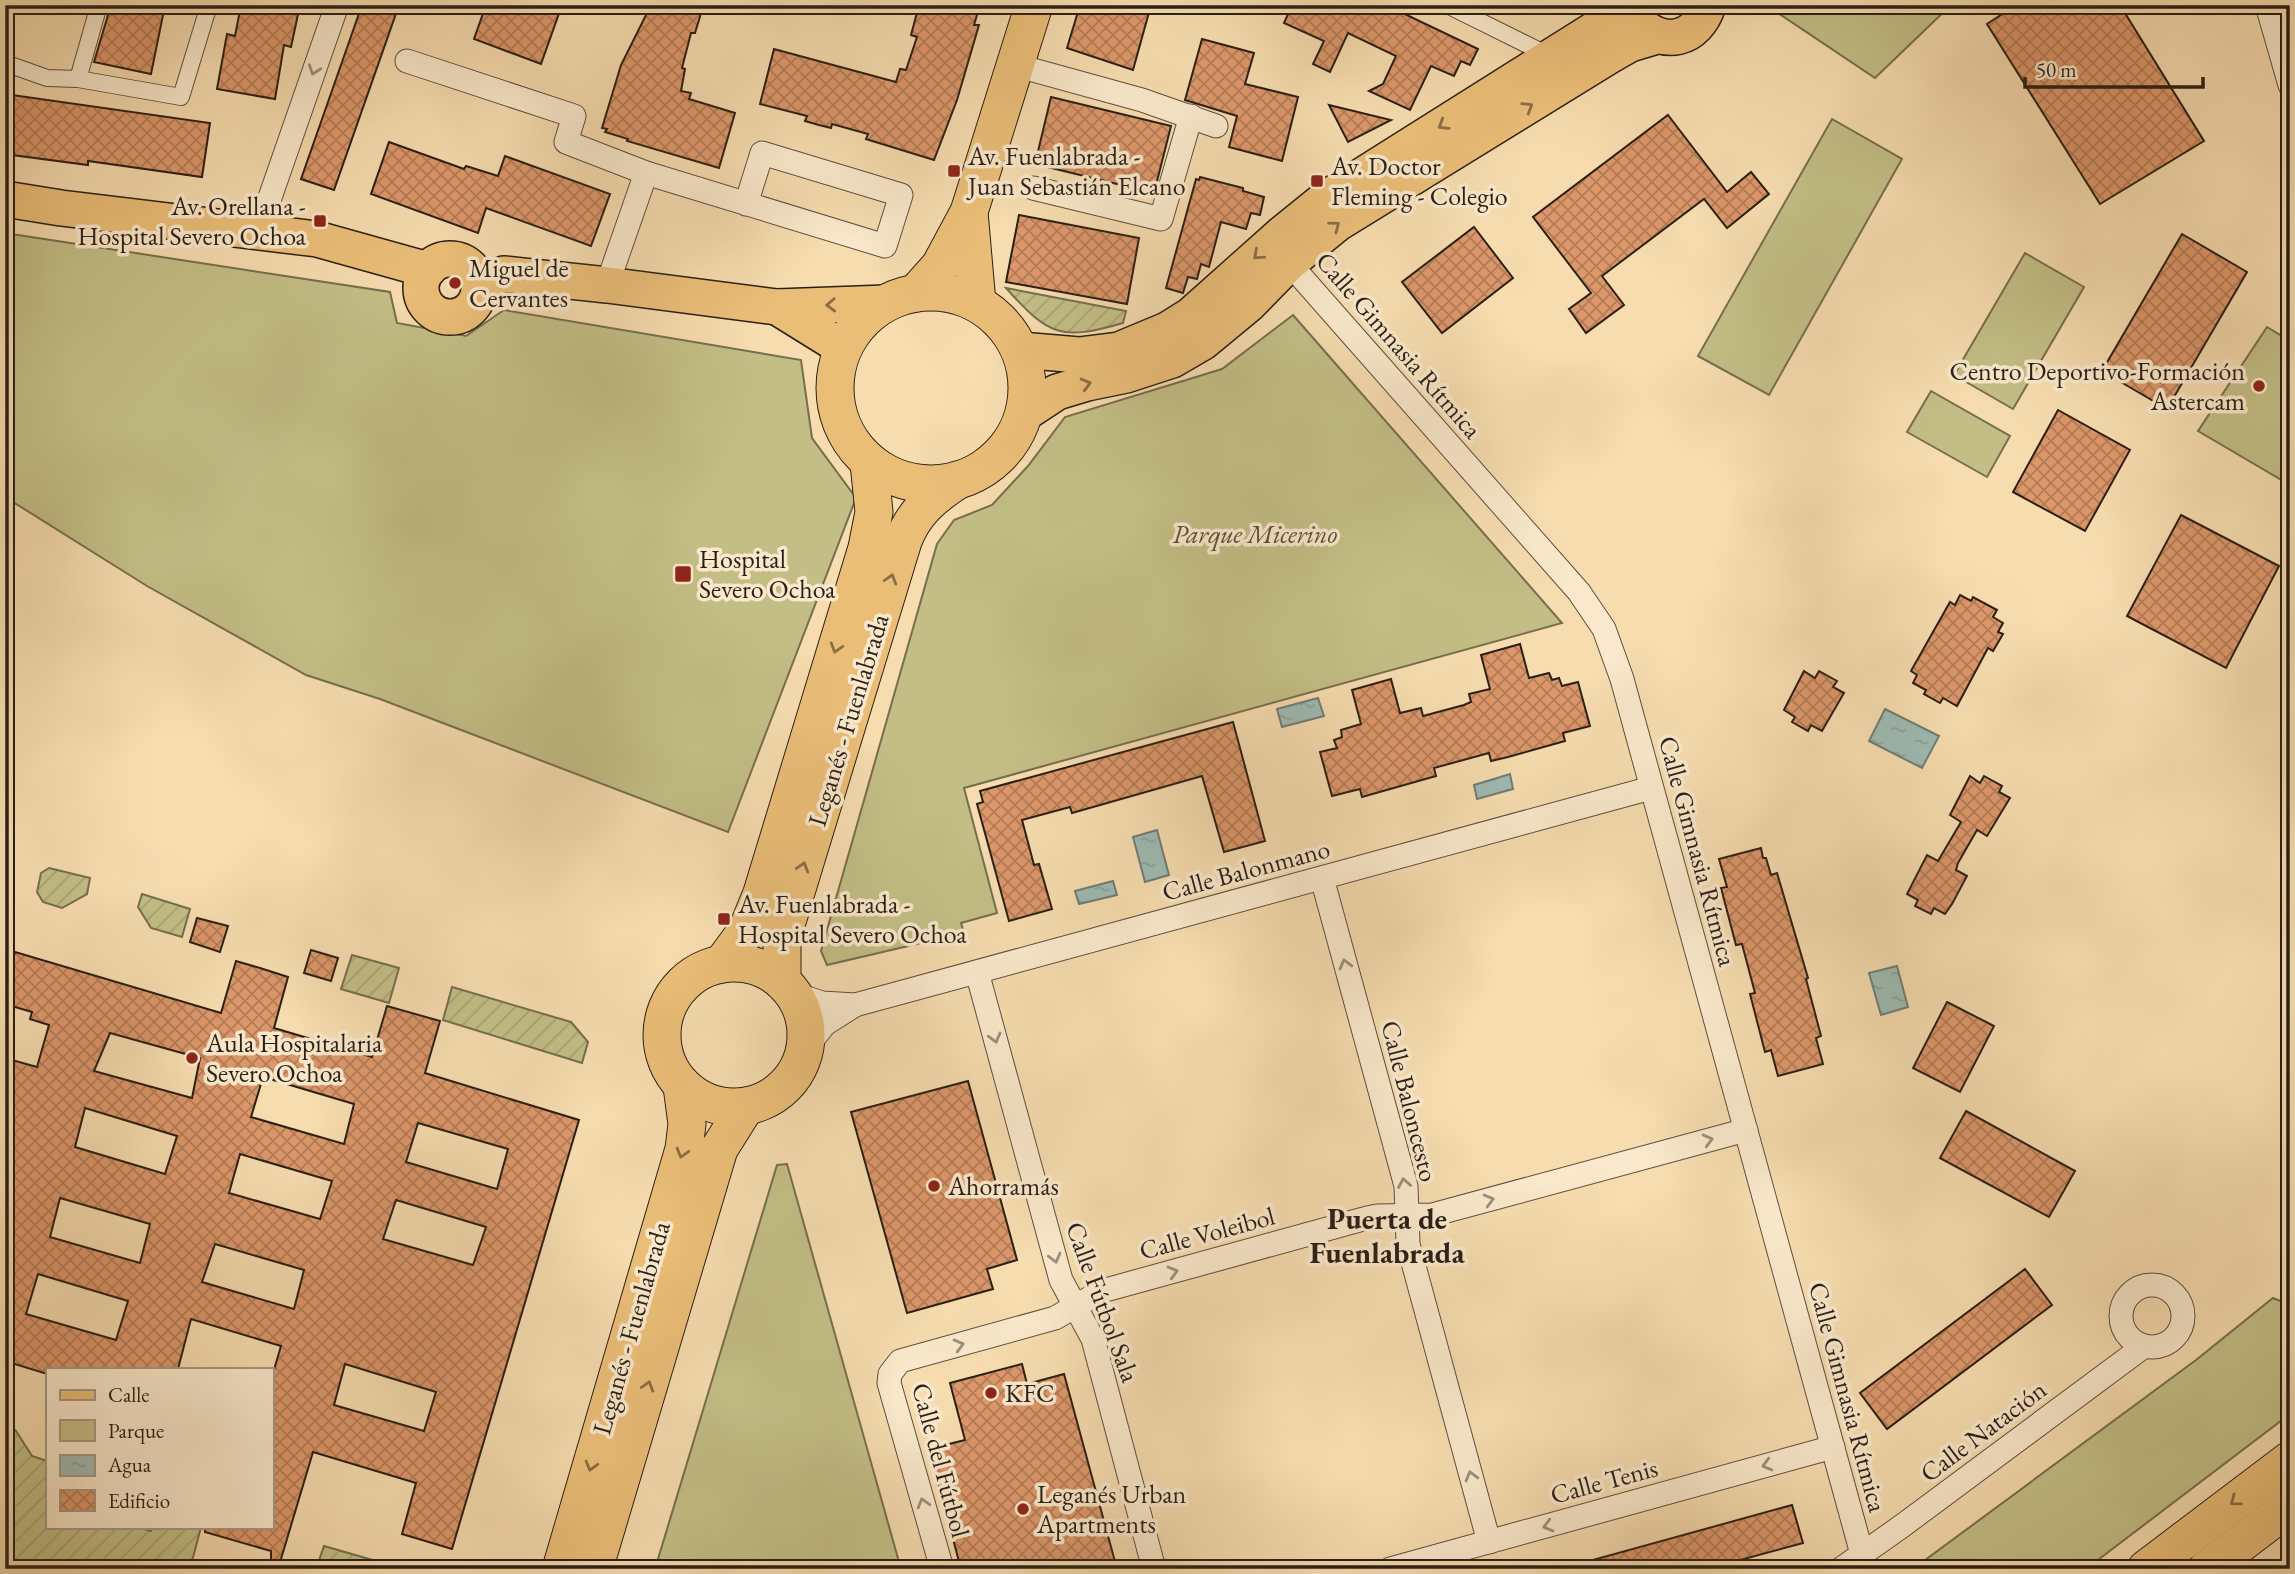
<svg xmlns="http://www.w3.org/2000/svg" width="2295" height="1574" font-family="'EB Garamond',serif">
	<style>
		.green { fill: #c3be86; stroke: #766e4e; stroke-width: 2 }
		.garden { fill: url(#garden-furrows); stroke: #766e4e; stroke-width: 2 }
		.water { fill: url(#water-ripples); stroke: #707c74; stroke-width: 2 }
		.building { fill: url(#building-cross-hatch); stroke: #2a1f16; stroke-width: 2; fill-rule: evenodd }
		.lines { fill: none; stroke-linecap: round; stroke-linejoin: round }
		.pedestrian-casing { stroke: #5d4e3c; stroke-width: 18 }
		.minor-casing { stroke: #5d4e3c; stroke-width: 25 }
		.primary-casing { stroke: #2a1f16; stroke-width: 38 }
		.trunk-casing { stroke: #2a1f16; stroke-width: 39 }
		.pedestrian { stroke: #f9e8cb; stroke-width: 16 }
		.minor { stroke: #f9e8cb; stroke-width: 23 }
		.primary { stroke: #ebbe78; stroke-width: 35 }
		.trunk { stroke: #ebbe78; stroke-width: 37 }
		.oneway { stroke: #9c8e7a }
		.oneway2 { stroke: #8a6e47 }
		.poi-dot { fill: #8f2418; stroke: #f9e8cb; stroke-width: 2.5 }
		.labels { text-anchor: middle; dominant-baseline: central; stroke-width: 7; stroke-linejoin: round; paint-order: stroke }
		.poi-label { font-size: 26px; fill: #2a1f16; stroke: #f9e8cb; text-anchor: start }
		.street-label { font-size: 26px; fill: #2a1f16; stroke: #f9e8cb }
		.park-label { font-size: 26px; font-style: italic; fill: #584f38; stroke: #f9e8cb }
		.quarter-label { font-size: 30px; font-weight: bold; fill: #2a1f16; stroke: #f9e8cb }
	</style>
	<defs>
		<pattern id="garden-furrows" width="10" height="10" patternUnits="userSpaceOnUse" patternTransform="scale(1.75)"><rect width="10" height="10" fill="#c3be86"/><path d="M-1 1l2-2M0 10L10 0M9 11l2-2" fill="none" stroke="#a8a373"/></pattern>
		<pattern id="water-ripples" width="26" height="14" patternUnits="userSpaceOnUse" patternTransform="scale(1.75)"><rect width="26" height="14" fill="#9ebab3"/><path d="M2 4q2-2 4 0t4 0M15 11q2-2 4 0t4 0" fill="none" stroke="#889f99"/></pattern>
		<pattern id="building-cross-hatch" width="8" height="8" patternUnits="userSpaceOnUse" patternTransform="scale(1.75)"><rect width="8" height="8" fill="#dc976a"/><path d="M0 0l8 8M0 8l8-8" fill="none" stroke="#b37b56"/></pattern>
	</defs>
	<rect width="100%" height="100%" fill="#f6dcaf"/>
	<filter id="stains"><feTurbulence type="fractalNoise" baseFrequency=".00286" numOctaves="4"/><feColorMatrix values="0 0 0 0 .2 0 0 0 0 .09 0 0 0 0 .02 0 0 0 .5 -.17"/></filter>
	<radialGradient id="worn" r=".72"><stop offset=".6" stop-color="#630" stop-opacity="0"/><stop offset="1" stop-color="#630" stop-opacity=".3"/></radialGradient>
	<g class="green">
		<path d="M 1766,5 L 1951,5 L 1875,78 Z"/>
		<path d="M 1832,119 L 1902,159 L 1769,395 L 1698,356 Z"/>
		<path d="M 5,233 L 390,292 L 397,323 L 462,335 L 466,336 L 504,310 L 801,360 L 812,438 L 856,498 L 728,832 L 380,699 L 306,675 L 147,586 L 5,497 Z"/>
		<path d="M 2025,253 L 2084,287 L 2013,409 L 1954,375 Z"/>
		<path d="M 1293,315 L 1562,623 L 964,788 L 997,913 L 961,923 L 964,933 L 827,965 L 821,951 L 937,544 L 954,520 L 992,505 L 1028,466 L 1065,417 L 1222,369 Z"/>
		<path d="M 2267,327 L 2290,341 L 2290,485 L 2198,431 Z"/>
		<path d="M 1931,391 L 2010,436 L 1987,477 L 1907,432 Z"/>
		<path d="M 787,1164 L 901,1569 L 655,1569 L 777,1165 Z"/>
		<path d="M 2273,1298 L 2290,1305 L 2290,1414 L 2086,1569 L 1913,1569 L 2196,1360 Z"/>
	</g>
	<g class="garden">
		<path d="M 1006,288 L 1126,311 L 1123,323 C 1061,341 1049,336 1006,288 Z"/>
		<path d="M 49,868 L 90,878 L 87,894 L 62,908 L 43,902 L 37,892 L 41,873 Z"/>
		<path d="M 142,894 L 190,909 L 182,937 L 151,928 L 138,907 Z"/>
		<path d="M 352,955 L 399,968 L 389,1003 L 341,989 Z"/>
		<path d="M 452,987 L 571,1022 L 588,1042 L 582,1063 L 443,1020 Z"/>
		<path d="M 5,1421 L 16,1431 L 32,1456 L 47,1461 L 47,1527 L 137,1527 L 151,1531 L 152,1527 L 201,1527 L 190,1569 L 5,1569 L 5,1483 L 10,1466 L 5,1451 Z"/>
		<path d="M 324,1546 L 404,1569 L 316,1569 Z"/>
	</g>
	<g class="water">
		<path d="M 1318,698 L 1324,716 L 1282,727 L 1277,709 Z"/>
		<path d="M 1885,709 L 1939,736 L 1922,768 L 1869,741 Z"/>
		<path d="M 1510,774 L 1513,789 L 1477,799 L 1474,785 Z"/>
		<path d="M 1157,830 L 1169,875 L 1145,882 L 1133,837 Z"/>
		<path d="M 1113,881 L 1117,895 L 1079,904 L 1075,891 Z"/>
		<path d="M 1897,966 L 1908,1007 L 1881,1015 L 1869,973 Z"/>
	</g>
	<g class="building">
		<path d="M 111,5 L 165,5 L 151,74 L 94,62 Z"/>
		<path d="M 241,5 L 300,5 L 291,47 L 284,45 L 275,99 L 217,89 L 227,34 L 235,36 Z"/>
		<path d="M 362,5 L 399,5 L 334,190 L 301,179 Z"/>
		<path d="M 486,5 L 562,5 L 541,64 L 474,39 Z"/>
		<path d="M 651,5 L 699,5 L 698,10 L 702,10 L 695,33 L 691,33 L 682,68 L 685,69 L 681,91 L 691,93 L 689,99 L 735,113 L 719,168 L 627,141 L 628,139 L 605,132 L 607,129 L 602,128 L 621,65 Z"/>
		<path d="M 925,5 L 980,5 L 974,25 L 979,25 L 957,100 L 934,160 L 866,139 L 868,134 L 832,124 L 831,128 L 819,125 L 805,121 L 807,116 L 760,104 L 774,49 L 896,82 L 900,69 L 906,70 L 917,37 L 911,35 L 918,9 L 924,10 Z"/>
		<path d="M 1080,5 L 1151,5 L 1133,70 L 1067,48 Z"/>
		<path d="M 1292,5 L 1386,5 L 1478,49 L 1470,65 L 1461,61 L 1454,76 L 1431,66 L 1410,110 L 1369,91 L 1383,84 L 1396,56 L 1348,33 L 1330,72 L 1313,64 L 1324,41 L 1284,23 Z"/>
		<path d="M 2016,5 L 2120,5 L 2204,141 L 2100,204 L 1987,24 Z"/>
		<path d="M 1202,39 L 1254,53 L 1245,84 L 1298,97 L 1282,161 L 1229,147 L 1237,116 L 1185,100 Z"/>
		<path d="M 5,94 L 210,123 L 202,177 L 88,161 L 88,165 L 5,154 Z"/>
		<path d="M 1051,97 L 1171,126 L 1154,193 L 1035,164 Z"/>
		<path d="M 1329,105 L 1391,120 L 1348,142 Z"/>
		<path d="M 1668,115 L 1727,192 L 1751,172 L 1769,194 L 1727,228 L 1704,199 L 1602,276 L 1624,305 L 1586,333 L 1569,309 L 1591,293 L 1533,217 Z"/>
		<path d="M 389,142 L 464,169 L 466,166 L 498,176 L 505,156 L 610,194 L 591,246 L 486,208 L 478,233 L 371,194 Z"/>
		<path d="M 1200,177 L 1243,188 L 1243,191 L 1264,197 L 1260,215 L 1251,213 L 1246,229 L 1221,222 L 1209,267 L 1201,264 L 1197,279 L 1188,277 L 1183,293 L 1166,288 L 1196,179 L 1199,180 Z"/>
		<path d="M 1019,215 L 1139,238 L 1127,304 L 1006,282 Z"/>
		<path d="M 1474,227 L 1513,278 L 1442,333 L 1402,282 Z"/>
		<path d="M 2182,234 L 2247,272 L 2167,409 L 2102,371 Z"/>
		<path d="M 2058,410 L 2130,450 L 2085,531 L 2013,492 Z"/>
		<path d="M 2181,515 L 2279,566 L 2226,668 L 2127,616 Z"/>
		<path d="M 1960,595 L 1971,601 L 1973,597 L 1997,610 L 1993,617 L 2003,623 L 1998,632 L 2003,634 L 1993,651 L 1988,648 L 1957,706 L 1943,698 L 1940,703 L 1924,694 L 1926,690 L 1913,683 L 1917,675 L 1911,671 L 1950,602 L 1955,605 Z"/>
		<path d="M 1520,644 L 1529,678 L 1549,673 L 1552,680 L 1559,678 L 1562,686 L 1578,682 L 1590,726 L 1563,733 L 1565,741 L 1508,757 L 1491,761 L 1489,753 L 1434,768 L 1436,776 L 1362,797 L 1360,789 L 1332,796 L 1320,752 L 1337,748 L 1334,740 L 1342,737 L 1341,730 L 1361,724 L 1352,690 L 1391,679 L 1400,713 L 1421,708 L 1423,716 L 1464,705 L 1471,702 L 1469,694 L 1490,689 L 1481,655 Z"/>
		<path d="M 1804,671 L 1815,678 L 1819,671 L 1837,681 L 1833,687 L 1844,693 L 1822,731 L 1811,725 L 1808,731 L 1792,722 L 1795,717 L 1784,710 Z"/>
		<path d="M 1233,722 L 1265,841 L 1224,852 L 1202,776 L 1072,813 L 1070,807 L 1022,820 L 1034,865 L 1039,864 L 1052,909 L 1009,921 L 977,804 L 983,802 L 980,791 Z"/>
		<path d="M 1970,776 L 1980,783 L 1984,776 L 2002,786 L 1999,792 L 2010,798 L 1987,836 L 1977,830 L 1958,863 L 1956,870 L 1967,876 L 1952,904 L 1945,914 L 1934,908 L 1931,914 L 1915,906 L 1918,900 L 1907,894 L 1927,855 L 1938,861 L 1961,822 L 1950,815 Z"/>
		<path d="M 1761,848 L 1763,858 L 1766,858 L 1771,875 L 1777,873 L 1808,978 L 1806,979 L 1821,1036 L 1816,1038 L 1823,1064 L 1778,1076 L 1771,1050 L 1765,1052 L 1750,994 L 1755,993 L 1742,944 L 1736,945 L 1721,888 L 1727,887 L 1719,859 Z"/>
		<path d="M 197,918 L 228,926 L 220,952 L 190,942 Z"/>
		<path d="M 311,950 L 338,958 L 331,981 L 304,973 Z"/>
		<path d="M 15,952 L 221,1013 L 236,961 L 260,968 L 288,977 L 274,1028 L 372,1057 L 387,1006 L 440,1021 L 425,1073 L 579,1120 L 452,1549 L 402,1534 L 416,1483 L 313,1452 L 278,1569 L 271,1569 L 271,1551 L 205,1532 L 205,1527 L 271,1527 L 271,1380 L 281,1346 L 191,1319 L 178,1369 L 47,1369 L 47,1374 L 5,1361 L 5,1058 L 37,1067 L 49,1025 L 30,1019 L 32,1012 L 5,1004 L 5,987 ZM 110,1033 L 200,1058 L 192,1098 L 94,1071 ZM 263,1077 L 354,1104 L 344,1144 L 251,1117 ZM 85,1108 L 177,1136 L 165,1174 L 75,1147 ZM 418,1123 L 508,1149 L 497,1189 L 406,1162 ZM 240,1154 L 332,1181 L 320,1219 L 229,1193 ZM 60,1198 L 150,1224 L 140,1263 L 50,1237 ZM 396,1200 L 486,1227 L 473,1265 L 383,1239 ZM 215,1244 L 304,1270 L 294,1309 L 202,1282 ZM 38,1274 L 128,1301 L 116,1340 L 26,1314 ZM 345,1364 L 436,1392 L 424,1431 L 334,1405 Z"/>
		<path d="M 1947,1002 L 1994,1026 L 1960,1092 L 1913,1068 Z"/>
		<path d="M 968,1081 L 1017,1260 L 987,1269 L 993,1289 L 907,1313 L 851,1112 Z"/>
		<path d="M 1966,1111 L 2075,1171 L 2049,1217 L 1940,1158 Z"/>
		<path d="M 2025,1269 L 2052,1305 L 1887,1429 L 1860,1393 Z"/>
		<path d="M 1022,1364 L 1027,1384 L 1064,1374 L 1117,1569 L 961,1569 L 929,1449 L 965,1440 L 950,1383 Z"/>
		<path d="M 1792,1505 L 1803,1543 L 1707,1569 L 1583,1569 L 1582,1563 Z"/>
	</g>
	<g class="lines">
		<g class="pedestrian-casing">
			<g id="pedestrian">
				<path d="M 1447,5 L 1552,57"/>
				<path d="M 5,63 L 47,78 L 78,79 L 181,97 L 209,5"/>
				<path d="M 78,79 L 99,5"/>
			</g>
		</g>
		<g class="minor-casing">
			<g id="minor">
				<path d="M 2267,5 L 2290,85"/>
				<path d="M 407,61 L 574,116 L 566,142 L 646,173 L 607,285"/>
				<path d="M 1015,65 L 1142,100 L 1216,126"/>
				<path d="M 646,173 L 885,246 L 901,195 L 762,153 L 746,204"/>
				<path d="M 1033,188 L 1161,219 L 1191,116"/>
				<path d="M 258,232 L 337,5"/>
				<path d="M 1289,263 L 1579,592 L 1604,629 L 1622,679 L 1862,1554"/>
				<path d="M 1322,878 L 1406,1186 L 1408,1244 L 1489,1542"/>
				<path d="M 977,972 L 1061,1280 L 1093,1339 L 1154,1569"/>
				<path d="M 792,993 L 822,1003 L 855,1005 L 1651,788"/>
				<path d="M 804,1050 L 825,1024 L 855,1005"/>
				<circle cx="2152" cy="1316" r="31"/>
				<path d="M 942,1569 L 889,1383 L 890,1374 L 900,1361 L 1055,1318 L 1102,1291 L 1367,1218 L 1377,1216 L 1432,1215 L 1746,1130"/>
				<path d="M 1390,1569 L 1833,1447"/>
				<path d="M 1841,1569 L 1902,1526 L 2143,1347"/>
			</g>
		</g>
		<g class="primary-casing">
			<g id="primary">
				<path d="M 1638,22 C 1664,48 1697,40 1708,5"/>
				<path d="M 5,199 L 61,208 L 317,239 L 428,270"/>
				<circle cx="450" cy="288" r="29"/>
				<path d="M 479,284 L 504,274 L 607,285 L 777,307 L 886,303"/>
				<path d="M 777,307 L 843,348"/>
				<path d="M 1020,350 L 1079,355 L 1119,350 L 1167,330 L 1191,315 L 1283,233 L 1325,199 L 1595,29 L 1622,5"/>
				<path d="M 1025,413 L 1057,392 L 1087,383 L 1126,375 L 1172,360 L 1203,342 L 1249,304 L 1289,263 L 1338,223 L 1609,56 L 1630,44 L 1657,36"/>
			</g>
		</g>
		<g class="trunk-casing">
			<g id="trunk">
				<path d="M 969,212 L 977,303"/>
				<circle cx="931" cy="388" r="96"/>
				<path d="M 916,293 L 940,266 L 969,212 L 1034,5"/>
				<circle cx="734" cy="1035" r="72"/>
				<path d="M 722,964 L 747,930 L 762,893 L 867,548 L 874,512 L 869,463"/>
				<path d="M 782,981 L 782,941 L 785,928 L 903,541 C 914,512 932,497 958,480"/>
				<path d="M 561,1569 L 684,1149 L 687,1124 L 682,1086"/>
				<path d="M 594,1569 L 719,1149 L 746,1106"/>
				<path d="M 2146,1569 L 2290,1460"/>
				<path d="M 2207,1569 L 2290,1506"/>
			</g>
		</g>
		<use href="#pedestrian" class="pedestrian"/>
		<use href="#minor" class="minor"/>
		<use href="#primary" class="primary"/>
		<use href="#trunk" class="trunk"/>
	</g>
	<defs><path id="oneway-chevron" d="M-2-3.5L2.5 0L-2 3.5" fill="none" stroke-width="1.6" stroke-linecap="round" stroke-linejoin="round" transform="scale(1.75)"/></defs>
	<g class="oneway">
		<use href="#oneway-chevron" transform="translate(314 70) rotate(109)"/>
		<use href="#oneway-chevron" transform="translate(1345 964) rotate(-105)"/>
		<use href="#oneway-chevron" transform="translate(995 1038) rotate(75)"/>
		<use href="#oneway-chevron" transform="translate(1708 1140) rotate(-15)"/>
		<use href="#oneway-chevron" transform="translate(1404 1183) rotate(-100)"/>
		<use href="#oneway-chevron" transform="translate(1489 1200) rotate(-15)"/>
		<use href="#oneway-chevron" transform="translate(1055 1258) rotate(75)"/>
		<use href="#oneway-chevron" transform="translate(1173 1272) rotate(-15)"/>
		<use href="#oneway-chevron" transform="translate(959 1345) rotate(-15)"/>
		<use href="#oneway-chevron" transform="translate(1767 1465) rotate(165)"/>
		<use href="#oneway-chevron" transform="translate(1471 1476) rotate(-105)"/>
		<use href="#oneway-chevron" transform="translate(923 1503) rotate(-106)"/>
		<use href="#oneway-chevron" transform="translate(1548 1526) rotate(165)"/>
	</g>
	<g class="oneway2">
		<use href="#oneway-chevron" transform="translate(1528 107) rotate(-32)"/>
		<use href="#oneway-chevron" transform="translate(1443 125) rotate(148)"/>
		<use href="#oneway-chevron" transform="translate(1335 226) rotate(-37)"/>
		<use href="#oneway-chevron" transform="translate(1258 255) rotate(138)"/>
		<use href="#oneway-chevron" transform="translate(831 305) rotate(178)"/>
		<use href="#oneway-chevron" transform="translate(1086 384) rotate(-15)"/>
		<use href="#oneway-chevron" transform="translate(891 579) rotate(-73)"/>
		<use href="#oneway-chevron" transform="translate(836 648) rotate(107)"/>
		<use href="#oneway-chevron" transform="translate(803 867) rotate(-73)"/>
		<use href="#oneway-chevron" transform="translate(682 1153) rotate(106)"/>
		<use href="#oneway-chevron" transform="translate(648 1386) rotate(-73)"/>
		<use href="#oneway-chevron" transform="translate(591 1466) rotate(106)"/>
		<use href="#oneway-chevron" transform="translate(2235 1501) rotate(143)"/>
	</g>
	<g class="poi-dot">
		<rect x="947" y="164" width="14" height="14" rx="3.5"/>
		<rect x="1310" y="174" width="14" height="14" rx="3.5"/>
		<rect x="313" y="214" width="14" height="14" rx="3.5"/>
		<circle cx="455" cy="283" r="7"/>
		<circle cx="2259" cy="386" r="7"/>
		<rect x="674" y="565" width="18" height="18" rx="3.5"/>
		<rect x="717" y="912" width="14" height="14" rx="3.5"/>
		<circle cx="192" cy="1058" r="7"/>
		<circle cx="934" cy="1186" r="7"/>
		<circle cx="991" cy="1393" r="7"/>
		<circle cx="1023" cy="1509" r="7"/>
	</g>
	<g class="labels">
		<g class="poi-label">
			<text x="968" y="156">Av. Fuenlabrada -<tspan x="968" dy="30">Juan Sebastián Elcano</tspan></text>
			<text x="1331" y="166">Av. Doctor<tspan x="1331" dy="30">Fleming - Colegio</tspan></text>
			<text x="306" y="206" text-anchor="end">Av. Orellana -<tspan x="306" dy="30">Hospital Severo Ochoa</tspan></text>
			<text x="469" y="268">Miguel de<tspan x="469" dy="30">Cervantes</tspan></text>
			<text x="2245" y="371" text-anchor="end">Centro Deportivo-Formación<tspan x="2245" dy="30">Astercam</tspan></text>
			<text x="699" y="559">Hospital<tspan x="699" dy="30">Severo Ochoa</tspan></text>
			<text x="738" y="904">Av. Fuenlabrada -<tspan x="738" dy="30">Hospital Severo Ochoa</tspan></text>
			<text x="206" y="1043">Aula Hospitalaria<tspan x="206" dy="30">Severo Ochoa</tspan></text>
			<text x="948" y="1186">Ahorramás</text>
			<text x="1005" y="1393">KFC</text>
			<text x="1037" y="1494">Leganés Urban<tspan x="1037" dy="30">Apartments</tspan></text>
		</g>
		<g class="street-label">
			<text transform="translate(1399 345) rotate(49)">Calle Gimnasia Rítmica</text>
			<text transform="translate(848 720) rotate(-73)">Leganés - Fuenlabrada</text>
			<text transform="translate(1698 851) rotate(75)">Calle Gimnasia Rítmica</text>
			<text transform="translate(1246 870) rotate(-15)">Calle Balonmano</text>
			<text transform="translate(1410 1101) rotate(76)">Calle Baloncesto</text>
			<text transform="translate(1207 1233) rotate(-15)">Calle Voleibol</text>
			<text transform="translate(1103 1302) rotate(70)">Calle Fútbol Sala</text>
			<text transform="translate(631 1328) rotate(-74)">Leganés - Fuenlabrada</text>
			<text transform="translate(1848 1397) rotate(75)">Calle Gimnasia Rítmica</text>
			<text transform="translate(1983 1431) rotate(-37)">Calle Natación</text>
			<text transform="translate(941 1460) rotate(75)">Calle del Fútbol</text>
			<text transform="translate(1604 1481) rotate(-15)">Calle Tenis</text>
		</g>
		<g class="park-label">
			<text x="1255" y="534">Parque Micerino</text>
		</g>
		<g class="quarter-label">
			<text x="1387" y="1218">Puerta de<tspan x="1387" dy="34">Fuenlabrada</tspan></text>
		</g>
	</g>
	<rect width="2295" height="1574" fill="none" stroke="#f6dcaf" stroke-width="28"/>
	<rect x="7" y="7" width="2281" height="1560" fill="none" stroke="#2a1f16" stroke-width="3.5"/>
	<rect x="14" y="14" width="2267" height="1546" fill="none" stroke="#2a1f16" stroke-width="2"/>
	<rect x="46" y="1368" width="228" height="161" fill="#f9e8cb" stroke="#a69883" stroke-width="2"/>
	<rect x="60" y="1390" width="35" height="10" fill="#ebbe78" stroke="#a69883" stroke-width="2"/>
	<text x="108" y="1402" font-size="21" fill="#2a1f16">Calle</text>
	<rect x="60" y="1420" width="35" height="21" fill="#c3be86" stroke="#a69883" stroke-width="2"/>
	<text x="108" y="1438" font-size="21" fill="#2a1f16">Parque</text>
	<rect x="60" y="1455" width="35" height="21" fill="url(#water-ripples)" stroke="#a69883" stroke-width="2"/>
	<text x="108" y="1472" font-size="21" fill="#2a1f16">Agua</text>
	<rect x="60" y="1490" width="35" height="21" fill="url(#building-cross-hatch)" stroke="#a69883" stroke-width="2"/>
	<text x="108" y="1508" font-size="21" fill="#2a1f16">Edificio</text>
	<path d="M2025 77v10h178v-10" fill="none" stroke="#2a1f16" stroke-width="3.5"/>
	<text x="2036" y="77" font-size="21" fill="#2a1f16" stroke="#f9e8cb" stroke-width="5" paint-order="stroke">50 m</text>
	<rect width="100%" height="100%" filter="url(#stains)"/>
	<rect width="100%" height="100%" fill="url(#worn)"/>
</svg>
